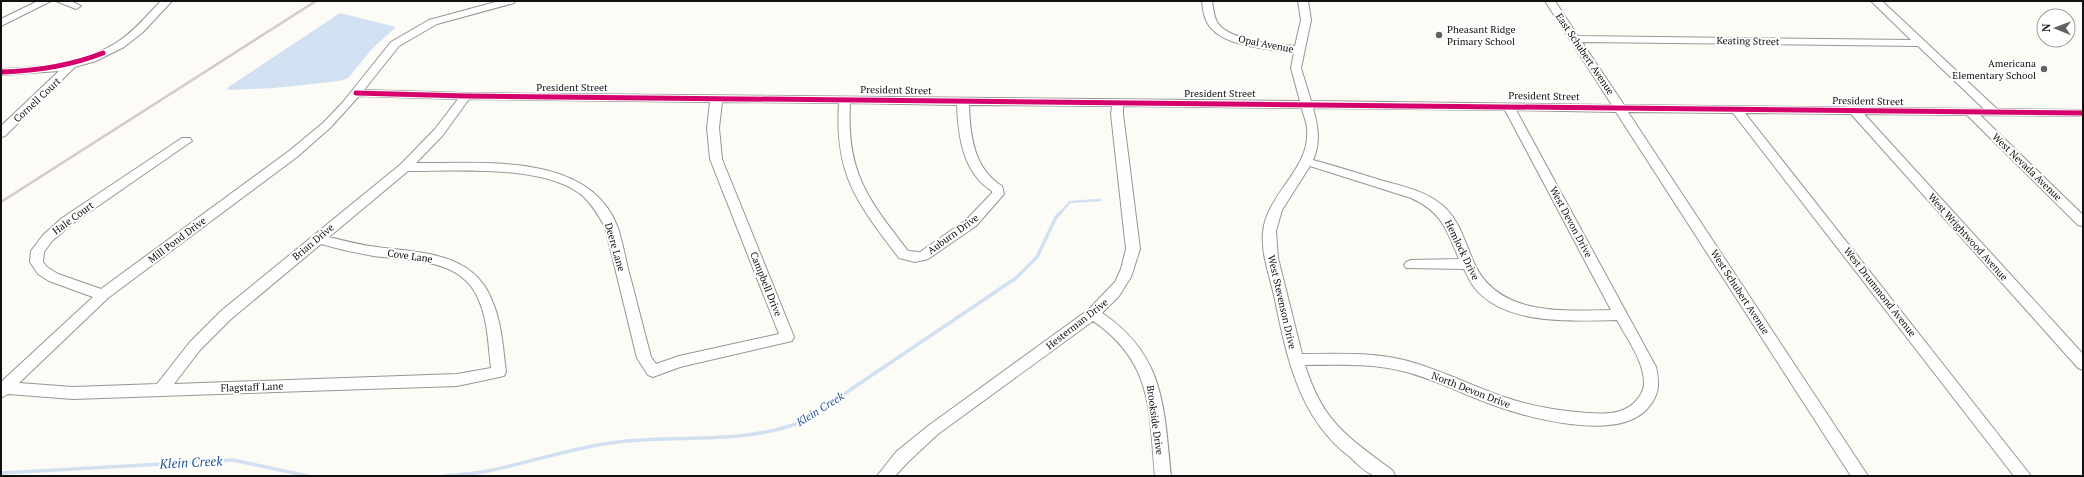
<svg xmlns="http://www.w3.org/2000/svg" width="2084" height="477" font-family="'PT Serif',serif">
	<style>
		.water { fill: #d1e1f2 }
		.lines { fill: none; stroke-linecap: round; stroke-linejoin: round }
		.stream-far1 { stroke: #d1e1f2; stroke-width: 2.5 }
		.stream { stroke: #d1e1f2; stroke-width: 3.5 }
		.street-casing { stroke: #969694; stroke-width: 2 }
		.street { fill: #fffefe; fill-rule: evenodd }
		.rail { stroke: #d7c9c7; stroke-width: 2.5 }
		.cycleway-casing { stroke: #fff; stroke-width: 7 }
		.cycleway { stroke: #d6006c; stroke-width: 5 }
		.poi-dot { fill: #636260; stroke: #fff; stroke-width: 1.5 }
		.labels { text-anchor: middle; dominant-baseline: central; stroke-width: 4; stroke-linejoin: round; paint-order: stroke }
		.poi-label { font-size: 10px; fill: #101010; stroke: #fff; text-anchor: start }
		.street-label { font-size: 10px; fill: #101010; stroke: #fff }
		.water-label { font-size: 11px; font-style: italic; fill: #255597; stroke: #fff }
		.near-water-label { font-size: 13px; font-style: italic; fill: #255597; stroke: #fff }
	</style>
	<rect width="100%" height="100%" fill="#fcfbf6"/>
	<path class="water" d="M 340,13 L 396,27 L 372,49 L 348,78 L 340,81 L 274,88 L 230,90 L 227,88 Z"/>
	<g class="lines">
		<path class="stream-far1" d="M 1061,212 L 1070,202 L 1100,200"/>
		<g class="stream">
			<path d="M 1,473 L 233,460 L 308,476"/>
			<path d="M 446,476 C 460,474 474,474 488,471 C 532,462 574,447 618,442 C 684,434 739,446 804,421 L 1016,278 L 1037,257 L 1056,217 L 1062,211"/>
		</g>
		<g class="street-casing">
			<g id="street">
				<path d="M 38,1 L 51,1 L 1,26 L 1,19 Z"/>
				<path d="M 56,1 L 71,1 L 81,6 L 76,9 Z"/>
				<path d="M 161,1 L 172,1 L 143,32 L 124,47 L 96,61 L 75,67 L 5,136 L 1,137 L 1,126 L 59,71 L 1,75 L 1,69 C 41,68 82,64 116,43 C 134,32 147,15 161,1 Z"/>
				<path d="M 499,1 L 515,1 L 514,3 L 437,24 L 399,46 L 364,90 L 466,93 L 1300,101 L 1291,68 L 1294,53 C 1270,49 1227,47 1211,28 C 1204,20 1203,10 1202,1 L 1212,1 C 1213,8 1214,16 1217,22 C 1229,41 1275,44 1295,46 L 1301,20 L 1298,1 L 1308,1 L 1311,20 L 1301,68 L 1311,101 L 1612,105 L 1545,1 L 1555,1 L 1578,36 L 1911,40 L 1871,1 L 1882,1 L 1997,109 L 2083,110 L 2083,116 L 1980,115 L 2083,215 L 2083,226 L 2078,225 L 1967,115 L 1864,114 L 2083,354 L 2083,370 L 2078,368 L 1851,114 L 1745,113 L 2031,476 L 2014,476 L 1733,113 L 1628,112 L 1868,476 L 1851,476 L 1616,112 L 1516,110 L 1656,367 C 1660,384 1659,396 1647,409 C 1617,442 1529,418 1493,405 C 1462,394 1433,378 1402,371 C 1370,363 1337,365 1305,365 C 1323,423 1348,437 1393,471 L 1395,476 C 1389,476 1383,477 1377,476 C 1368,475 1356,463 1350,457 C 1298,418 1286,354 1274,295 C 1269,274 1261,253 1263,232 C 1267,193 1311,169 1307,129 C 1307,122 1303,115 1302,108 L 1123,106 L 1123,114 L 1140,249 L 1131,277 L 1119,296 L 1102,313 C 1165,355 1164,408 1171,476 L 1155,476 C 1149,411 1153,362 1093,321 L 938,434 L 908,462 L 895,476 L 877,476 L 896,452 L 928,426 L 1088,310 L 1115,282 L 1121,269 L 1126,249 L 1111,114 L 1112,106 L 969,105 C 970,136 974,169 1002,186 L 1004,194 L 976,226 L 928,259 L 915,262 L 899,258 C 858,204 834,175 839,103 L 722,102 L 719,128 L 722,159 L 794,337 L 792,341 L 680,367 L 653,377 L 648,375 L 637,358 L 605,227 C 599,216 593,206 584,197 C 548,164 455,171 408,171 L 329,237 C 345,241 360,245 377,247 C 422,253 475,252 493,303 C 502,325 503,349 506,372 L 504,376 L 457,386 L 73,399 L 8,394 L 1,398 L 1,382 L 93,297 L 49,281 L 38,274 L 30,262 L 31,251 L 43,235 L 62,218 L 182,138 L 190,138 L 192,141 L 72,224 L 52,241 L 44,252 L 43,262 L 47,267 L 58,274 L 101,289 L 289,151 L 323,123 L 343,102 L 391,42 L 429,20 ZM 1582,42 L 1918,46 L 1984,109 L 1624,105 ZM 359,96 L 458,99 L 435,129 L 401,164 L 221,311 L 190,342 L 157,384 L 73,387 L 19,383 L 108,298 L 297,157 L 331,127 ZM 469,99 L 710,102 L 707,128 L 710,159 L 779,334 L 679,356 L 656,364 L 651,357 C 643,327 636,298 628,269 C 625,255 622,241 618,228 C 590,151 480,164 416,163 L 443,135 ZM 850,103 L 957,105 C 958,136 963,173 992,191 L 992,193 L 966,220 L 920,252 L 908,251 C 868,199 846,173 850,103 ZM 1313,108 L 1505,110 L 1611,310 C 1562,311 1498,316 1474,263 C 1465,243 1460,220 1442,205 C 1424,190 1401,186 1380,180 C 1358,173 1335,166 1313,160 C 1321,142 1318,126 1313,108 ZM 1310,166 L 1411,198 C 1442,212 1447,230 1459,259 L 1411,260 L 1406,262 L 1404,265 L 1406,268 L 1464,269 C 1467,275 1470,282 1474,287 C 1504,326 1573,321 1617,320 C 1627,339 1644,361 1644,383 C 1644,391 1640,396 1635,402 C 1622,415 1604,414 1587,413 C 1559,411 1530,406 1504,397 C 1470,385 1439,369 1404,360 C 1371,352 1336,354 1302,354 L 1278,258 L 1276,231 L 1282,210 ZM 321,244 C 338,249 356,253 374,256 C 410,261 459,258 477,296 C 488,318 488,344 491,368 L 457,374 L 174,384 L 200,350 L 231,319 Z"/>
			</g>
		</g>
		<use href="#street" class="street"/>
		<path class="rail" d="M 1,202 L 316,1"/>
		<g class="cycleway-casing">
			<g id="cycleway">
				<path d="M 1,72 C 37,71 70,66 103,53"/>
				<path d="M 356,93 L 466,96 L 2083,113"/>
			</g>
		</g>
		<use href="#cycleway" class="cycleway"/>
	</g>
	<g class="poi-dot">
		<circle cx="1439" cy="35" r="4"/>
		<circle cx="2044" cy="69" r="4"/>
	</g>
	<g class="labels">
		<g class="poi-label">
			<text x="1447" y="29">Pheasant Ridge<tspan x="1447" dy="12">Primary School</tspan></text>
			<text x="2036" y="63" text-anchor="end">Americana<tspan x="2036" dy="12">Elementary School</tspan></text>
		</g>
		<g class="street-label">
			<text transform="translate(1748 41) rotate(1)">Keating Street</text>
			<text transform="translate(1266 44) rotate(11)">Opal Avenue</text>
			<text transform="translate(1585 54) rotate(56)">East Schubert Avenue</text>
			<text x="572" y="87">President Street</text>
			<text transform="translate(896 90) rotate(1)">President Street</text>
			<text x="1220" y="93">President Street</text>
			<text transform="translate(1544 96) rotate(1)">President Street</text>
			<text transform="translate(37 100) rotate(-43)">Cornell Court</text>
			<text transform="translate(1868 101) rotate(1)">President Street</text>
			<text transform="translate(2027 167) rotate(44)">West Nevada Avenue</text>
			<text transform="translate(73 218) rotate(-36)">Hale Court</text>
			<text transform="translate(1571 222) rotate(62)">West Devon Drive</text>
			<text transform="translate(953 234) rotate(-36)">Auburn Drive</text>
			<text transform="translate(1968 237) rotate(48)">West Wrightwood Avenue</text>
			<text transform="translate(177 240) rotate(-37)">Mill Pond Drive</text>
			<text transform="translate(313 242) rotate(-40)">Brian Drive</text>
			<text transform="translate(615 247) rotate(74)">Deere Lane</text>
			<text transform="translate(1462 250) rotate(64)">Hemlock Drive</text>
			<text transform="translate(410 256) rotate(8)">Cove Lane</text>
			<text transform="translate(766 284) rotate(68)">Campbell Drive</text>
			<text transform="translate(1740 292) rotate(57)">West Schubert Avenue</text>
			<text transform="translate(1880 292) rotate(52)">West Drummond Avenue</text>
			<text transform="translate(1282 302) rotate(77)">West Stevenson Drive</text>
			<text transform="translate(1077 324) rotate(-38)">Hesterman Drive</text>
			<text transform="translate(252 387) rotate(-2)">Flagstaff Lane</text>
			<text transform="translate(1471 390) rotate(21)">North Devon Drive</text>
			<text transform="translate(1155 420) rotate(82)">Brookside Drive</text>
		</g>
		<g class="water-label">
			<text transform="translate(820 409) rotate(-32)">Klein Creek</text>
		</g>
		<g class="near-water-label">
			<text transform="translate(191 462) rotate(-3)">Klein Creek</text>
		</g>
	</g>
	<rect width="2084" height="477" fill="none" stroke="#101010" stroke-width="4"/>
	<g transform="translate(2056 28) rotate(271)"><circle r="19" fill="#ffffff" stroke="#9f9f9f"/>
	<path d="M0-3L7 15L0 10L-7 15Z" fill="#636260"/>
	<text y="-6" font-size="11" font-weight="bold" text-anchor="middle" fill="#101010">N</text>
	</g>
</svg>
